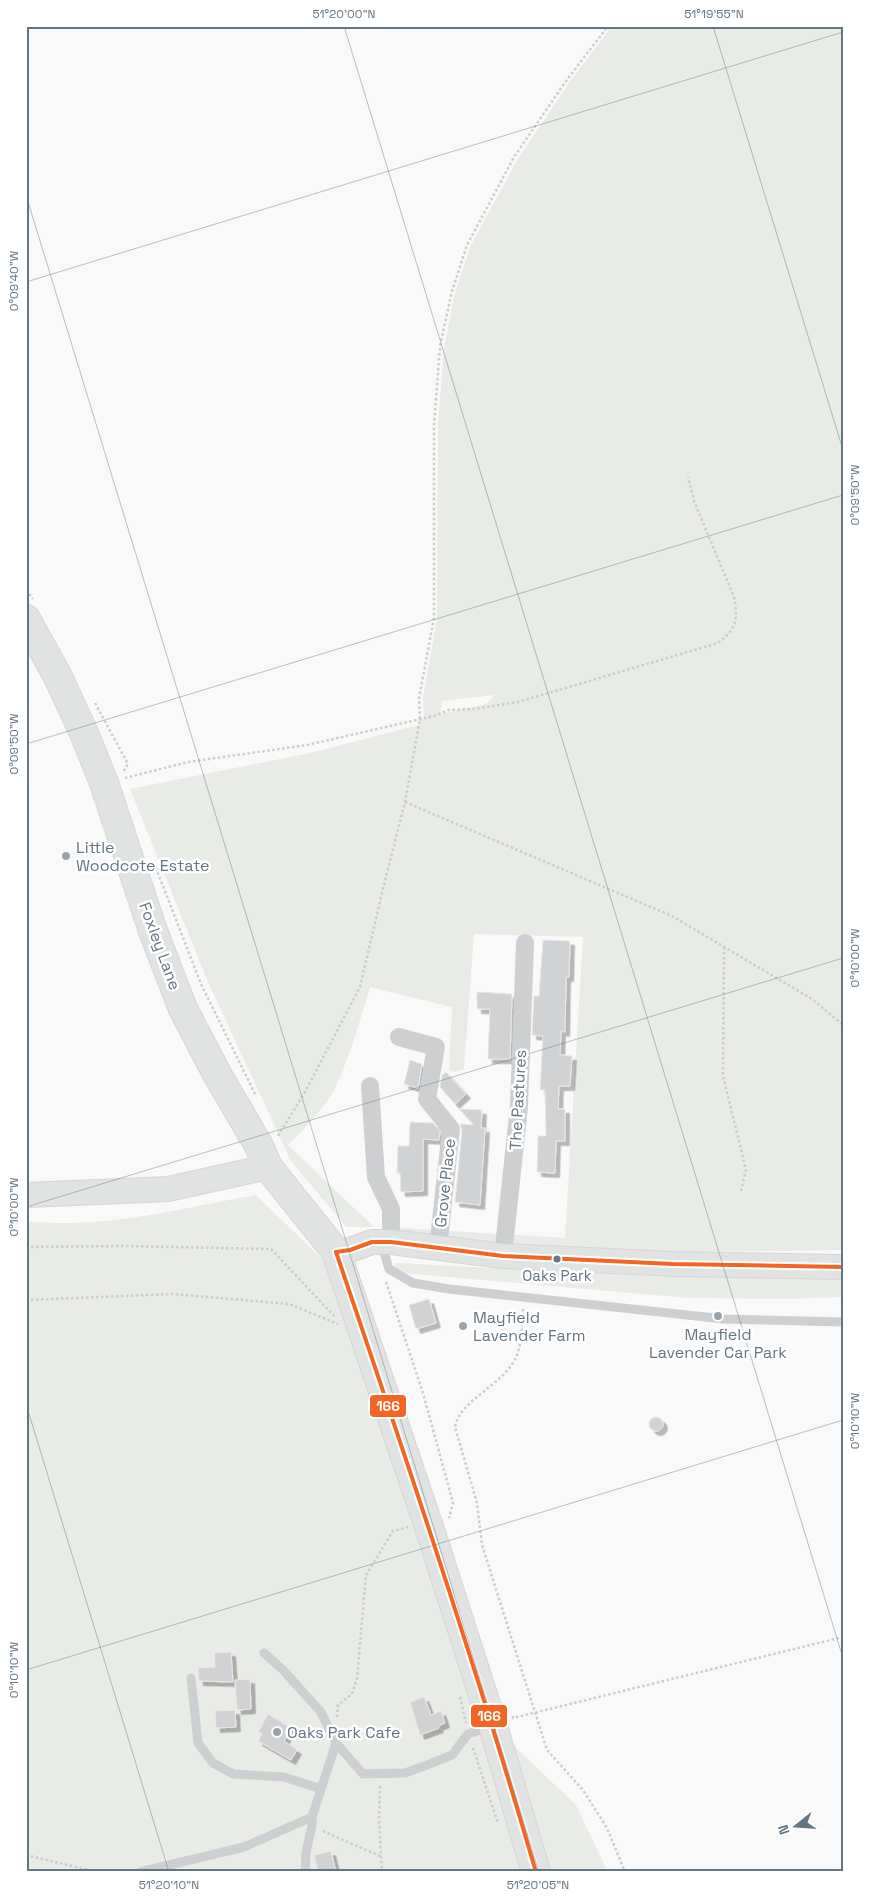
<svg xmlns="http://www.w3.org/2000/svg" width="869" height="1898" font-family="'Space Grotesk',sans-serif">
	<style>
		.green { fill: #e8ebe6; fill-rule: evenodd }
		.building { fill: #d0d2d3; stroke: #e8e8e8; filter: url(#shadow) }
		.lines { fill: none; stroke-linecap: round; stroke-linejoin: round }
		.secondary-casing { stroke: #d5d6d7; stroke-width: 26 }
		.primary-casing { stroke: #d5d6d7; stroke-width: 30 }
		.path { stroke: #cbcccd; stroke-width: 2.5; stroke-dasharray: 2.5 2.5; stroke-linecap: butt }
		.service { stroke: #cecfd0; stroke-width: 9 }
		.minor { stroke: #cecfd0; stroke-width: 18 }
		.secondary { stroke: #e1e2e2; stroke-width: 24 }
		.primary { stroke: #e1e2e2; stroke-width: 28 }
		.bus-1-casing { stroke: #fff; stroke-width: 8 }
		.bus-1 { stroke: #f26522; stroke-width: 4 }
		.ticks { fill: none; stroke: #657683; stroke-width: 1; stroke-opacity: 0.45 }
		.poi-dot { fill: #99a4ac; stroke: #fff; stroke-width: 2 }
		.bus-dot { fill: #657683; stroke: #fff; stroke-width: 2 }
		.labels { text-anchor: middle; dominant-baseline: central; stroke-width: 5; stroke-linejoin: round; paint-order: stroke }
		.bus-label { font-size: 15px; fill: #657683; stroke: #fff }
		.poi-label { font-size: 16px; fill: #657683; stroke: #fff; text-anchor: start }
		.street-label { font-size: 16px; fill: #657683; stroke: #fff }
		.line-badge { stroke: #fff; stroke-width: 2 }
		.badge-label { font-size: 14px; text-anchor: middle; font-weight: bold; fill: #fff }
		.neatline { fill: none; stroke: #657683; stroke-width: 2 }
		.ticks-label { font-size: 12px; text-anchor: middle; fill: #657683 }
	</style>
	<defs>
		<filter id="shadow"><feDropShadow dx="4.5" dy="4.5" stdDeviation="0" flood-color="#0004"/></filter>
	</defs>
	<rect width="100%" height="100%" fill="#f9f9f9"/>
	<g class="green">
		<path d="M 612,26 L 843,26 L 843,1250 L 673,1252 L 599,1248 L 564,1252 L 564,1247 L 397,1239 L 401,1228 L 565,1238 L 583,937 L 474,934 L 464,1069 L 455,1072 L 449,1070 L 452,1007 L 370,987 C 360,1020 351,1054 336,1086 C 327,1106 304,1129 288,1145 L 374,1227 L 346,1227 L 291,1161 L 208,982 L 130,789 L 310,753 L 419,725 L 420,719 L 424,718 L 423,698 L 437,618 L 438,425 L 444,348 L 455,292 L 471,245 L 518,159 L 569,83 ZM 495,695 L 486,704 L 440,714 L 442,701 Z"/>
		<path d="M 256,1195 L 324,1261 L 424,1511 L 493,1726 L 576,1805 L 608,1872 L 26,1872 L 26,1221 C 103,1230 181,1208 256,1195 Z"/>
		<path d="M 396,1263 L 666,1277 L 843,1276 L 843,1297 L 787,1299 L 688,1298 L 391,1272 Z"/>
	</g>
	<g class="building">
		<path d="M 543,940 L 570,941 L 569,977 L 566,977 L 565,1032 L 561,1031 L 560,1055 L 572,1056 L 570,1086 L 559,1086 L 558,1109 L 565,1109 L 565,1141 L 556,1141 L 555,1173 L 537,1172 L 538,1136 L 546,1136 L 545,1090 L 540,1090 L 543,1036 L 532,1035 L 534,996 L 539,996 Z"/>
		<path d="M 477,992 L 512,994 L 510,1059 L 488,1059 L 490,1009 L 477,1009 Z"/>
		<path d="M 410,1060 L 422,1064 L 418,1088 L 404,1084 Z"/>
		<path d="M 446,1072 L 466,1094 L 455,1104 L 440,1087 L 442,1075 Z"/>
		<path d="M 459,1109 L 482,1110 L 481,1128 L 485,1128 L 480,1205 L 455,1202 L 462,1130 L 460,1124 L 474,1125 Z"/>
		<path d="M 410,1122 L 433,1123 L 440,1132 L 439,1140 L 423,1139 L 423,1191 L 401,1192 L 400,1173 L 397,1173 L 398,1146 L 409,1146 Z"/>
		<path d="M 429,1299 L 436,1323 L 416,1329 L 409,1305 Z"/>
		<circle cx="656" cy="1424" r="7"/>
		<path d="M 231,1652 L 233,1682 L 199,1681 L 198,1668 L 215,1667 L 214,1653 Z"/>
		<path d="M 250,1679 L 251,1709 L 237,1710 L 235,1680 Z"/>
		<path d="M 424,1697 L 431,1715 L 441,1711 L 445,1723 L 438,1726 L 439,1728 L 420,1735 L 410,1702 Z"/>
		<path d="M 235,1710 L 236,1727 L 216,1728 L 215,1711 Z"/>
		<path d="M 268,1714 L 291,1728 L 284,1741 L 297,1750 L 291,1760 L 258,1741 L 262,1734 L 258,1732 Z"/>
		<path d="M 331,1851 L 336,1872 L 318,1872 L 314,1855 Z"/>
	</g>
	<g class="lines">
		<g class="secondary-casing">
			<g id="secondary">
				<path d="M 26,1195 L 168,1189 L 268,1167"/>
				<path d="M 336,1252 L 350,1250 L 372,1242 L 391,1242 L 503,1256 L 673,1264 L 843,1267"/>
			</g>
		</g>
		<g class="primary-casing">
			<path id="primary" d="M 26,619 L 57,675 L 84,733 L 104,783 L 153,931 L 183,1009 L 217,1074 L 259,1146 L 268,1167 L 336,1252 L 431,1533 L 493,1726 L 536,1872"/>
		</g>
		<g class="path">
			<path d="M 26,590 L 33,599"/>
			<path d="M 95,703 L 128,764 L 123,772"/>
			<path d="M 125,778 L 188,762 L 307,745 L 434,716 L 449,710 L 474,709 L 518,702 L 718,643 C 737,628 738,620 734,597 L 694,501 L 688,477"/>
			<path d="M 405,802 L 672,916 L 812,999 L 843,1025"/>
			<path d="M 154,863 L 201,984 L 256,1096"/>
			<path d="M 724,947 L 723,1076 L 746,1170 L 741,1191"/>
			<path d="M 278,1136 L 305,1092 L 360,987 L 382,893 L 405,802 L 420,719 L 419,698 L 434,618 L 434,426 L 440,346 L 452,291 L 467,245 L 514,157 L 566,81 L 608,26"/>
			<path d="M 26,1247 L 124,1246 L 271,1249 L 335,1317"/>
			<path d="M 386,1282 L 423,1393 L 453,1503 L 449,1518"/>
			<path d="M 26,1300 L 173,1294 L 289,1304 L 338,1324"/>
			<path d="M 523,1309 C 522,1324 522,1341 517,1355 C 506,1384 458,1401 455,1427 L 477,1503 L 482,1545 L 547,1750 L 583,1790 L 607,1828 L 625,1872"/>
			<path d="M 460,1697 L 466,1723"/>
			<path d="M 513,1716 L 513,1718 L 843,1637"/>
			<path d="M 337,1717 L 338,1705 L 352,1694 L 357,1678 L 366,1575 L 393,1531 L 408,1527"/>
			<path d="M 473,1748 L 498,1823"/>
			<path d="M 380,1786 L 379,1820 L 382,1872"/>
			<path d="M 323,1831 L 380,1856"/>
			<path d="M 26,1855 L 97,1872"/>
		</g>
		<g class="service">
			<path d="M 381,1243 L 389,1269 L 413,1283 L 449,1289 L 724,1319 L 843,1322"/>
			<path d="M 264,1653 L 283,1670 L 321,1712 L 336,1743 L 363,1774 L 405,1773 L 427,1765 L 452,1755 L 468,1734 L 490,1727"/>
			<path d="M 191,1678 L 198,1743 L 213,1763 L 233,1774 L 284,1777 L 321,1789"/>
			<path d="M 140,1872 L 244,1847 L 312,1817"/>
			<path d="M 305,1872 L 306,1852 L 312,1826 L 312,1817 L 336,1743"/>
		</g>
		<g class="minor">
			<path d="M 399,1037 L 436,1047 L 427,1099 L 451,1129 L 438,1248"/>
			<path d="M 370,1086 L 376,1177 L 391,1209 L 391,1242"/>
			<path d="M 503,1256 L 519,1106 L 525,943"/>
		</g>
		<use href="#secondary" class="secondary"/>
		<use href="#primary" class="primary"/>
		<g class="bus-1-casing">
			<g id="bus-1">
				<path d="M 336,1252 C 406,1458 475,1663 536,1872"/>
				<path d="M 336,1252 L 350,1250 L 372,1242 L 391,1242 L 503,1256 L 673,1264 L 843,1267"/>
			</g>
		</g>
		<use href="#bus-1" class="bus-1"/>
	</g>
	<path class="ticks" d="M 344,26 L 843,1658M 713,26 L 843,450M 26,195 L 539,1872M 26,282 L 843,32M 26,744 L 843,495M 26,1207 L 843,958M 26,1404 L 169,1872M 26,1670 L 843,1420"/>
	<g class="poi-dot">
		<circle cx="66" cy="856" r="5"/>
		<circle cx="718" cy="1316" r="5"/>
		<circle cx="463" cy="1326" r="5"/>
		<circle cx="277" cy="1732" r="5"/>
	</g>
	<circle class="bus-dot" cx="557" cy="1259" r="4.5"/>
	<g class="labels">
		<g class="bus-label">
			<text x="557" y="1275">Oaks Park</text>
		</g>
		<g class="poi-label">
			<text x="76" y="847">Little<tspan x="76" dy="18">Woodcote Estate</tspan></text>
			<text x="473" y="1317">Mayfield<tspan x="473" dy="18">Lavender Farm</tspan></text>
			<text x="718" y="1334" text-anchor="middle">Mayfield<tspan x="718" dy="18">Lavender Car Park</tspan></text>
			<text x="287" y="1732">Oaks Park Cafe</text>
		</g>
		<g class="street-label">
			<text transform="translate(160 946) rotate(70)">Foxley Lane</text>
			<text transform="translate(518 1100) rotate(-87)">The Pastures</text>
			<text transform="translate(445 1183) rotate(-84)">Grove Place</text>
		</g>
	</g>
	<g class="line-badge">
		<rect x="369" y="1394" width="38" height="24" rx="5" fill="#f26522"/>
		<rect x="470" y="1704" width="38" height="24" rx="5" fill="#f26522"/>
	</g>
	<g class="badge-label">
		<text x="388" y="1411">166</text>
		<text x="489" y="1721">166</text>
	</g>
	<rect width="869" height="1898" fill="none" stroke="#ffffff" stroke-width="55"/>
	<g transform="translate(796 1826) rotate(253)" stroke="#ffffff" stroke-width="4" paint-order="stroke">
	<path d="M0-4L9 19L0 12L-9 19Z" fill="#657683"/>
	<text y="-8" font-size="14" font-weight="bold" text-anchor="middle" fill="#657683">N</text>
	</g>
	<rect x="28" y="28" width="814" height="1842" class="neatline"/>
	<g class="ticks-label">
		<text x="344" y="18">51°20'00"N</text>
		<text x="714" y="18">51°19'55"N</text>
		<text transform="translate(14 281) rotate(-90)" y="4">0°09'40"W</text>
		<text transform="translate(855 495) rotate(-90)" y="4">0°09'50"W</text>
		<text transform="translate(14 744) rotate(-90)" y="4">0°09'50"W</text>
		<text transform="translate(855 958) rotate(-90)" y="4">0°10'00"W</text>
		<text transform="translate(14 1207) rotate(-90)" y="4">0°10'00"W</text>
		<text transform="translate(855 1421) rotate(-90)" y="4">0°10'10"W</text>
		<text transform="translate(14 1670) rotate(-90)" y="4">0°10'10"W</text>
		<text x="169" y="1889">51°20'10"N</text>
		<text x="538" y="1889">51°20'05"N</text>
	</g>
</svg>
